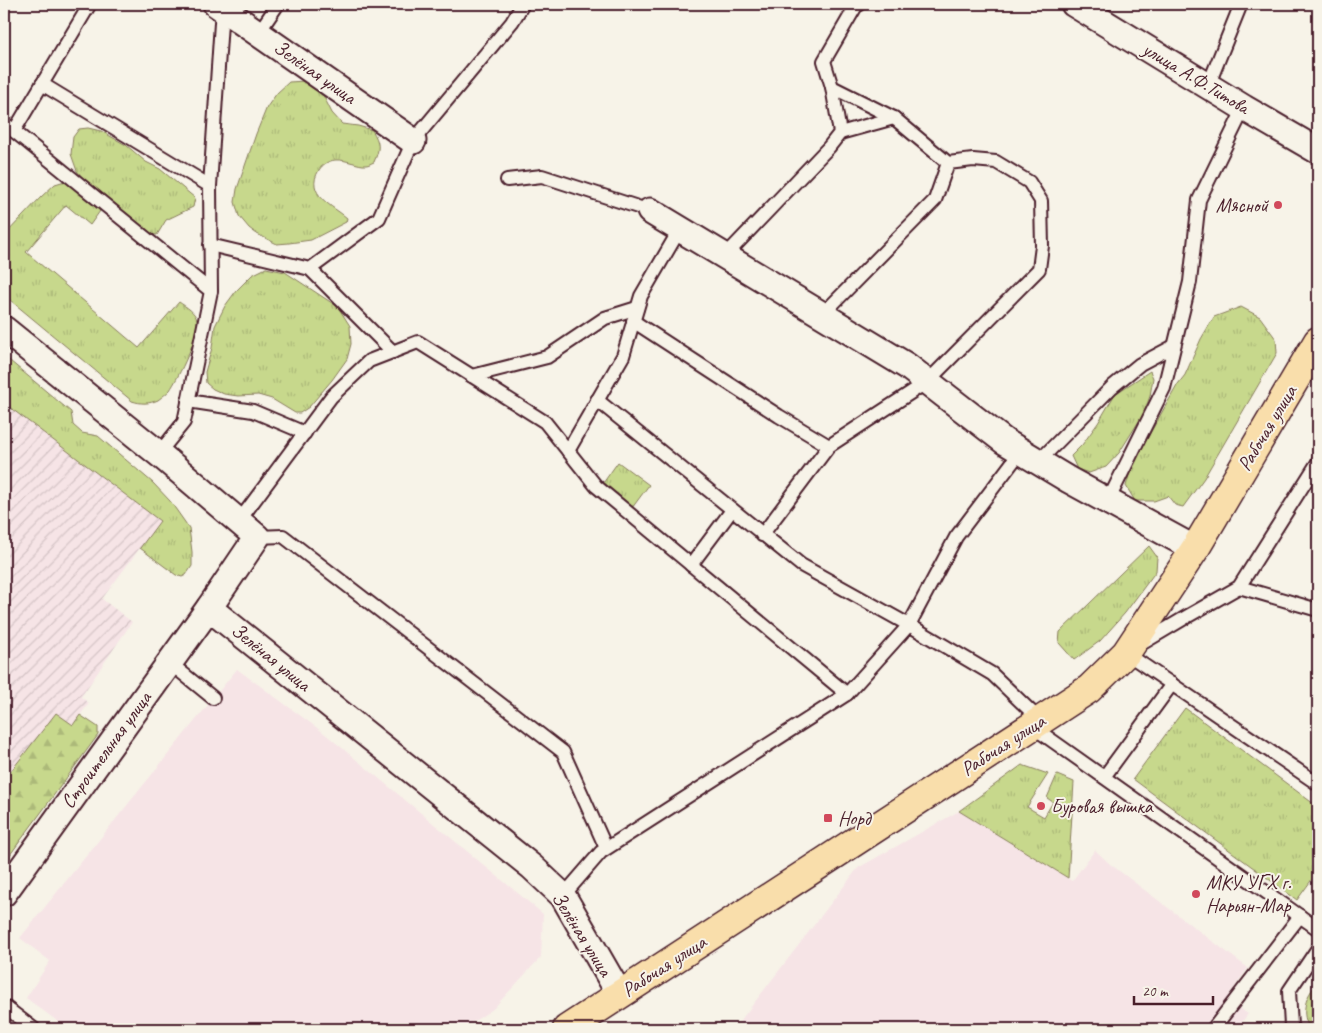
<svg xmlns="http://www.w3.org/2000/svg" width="1322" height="1033" font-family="Caveat,sans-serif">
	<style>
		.built { fill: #f6e4e6 }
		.industrial { fill: url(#industrial-furrows) }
		.grass { fill: url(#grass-tufts); stroke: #887c5c }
		.forest { fill: url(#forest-firs); stroke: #887c5c }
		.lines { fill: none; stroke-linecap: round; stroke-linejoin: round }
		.lane-casing { stroke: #4a1f2b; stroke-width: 16 }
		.street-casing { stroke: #4a1f2b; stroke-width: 29 }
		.primary-casing { stroke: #4a1f2b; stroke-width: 31 }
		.lane { stroke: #f7f3e8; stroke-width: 12 }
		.street { stroke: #f7f3e8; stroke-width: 25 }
		.primary { stroke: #f9deab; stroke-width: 28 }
		.poi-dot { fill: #d1495b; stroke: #f7f3e8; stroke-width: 2 }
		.labels { text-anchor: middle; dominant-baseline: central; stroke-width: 4; stroke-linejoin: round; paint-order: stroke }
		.street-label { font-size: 20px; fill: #4a1f2b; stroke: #f7f3e8 }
		.poi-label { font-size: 20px; fill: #4a1f2b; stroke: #f7f3e8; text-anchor: start }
	</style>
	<defs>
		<pattern id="industrial-furrows" width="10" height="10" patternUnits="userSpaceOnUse" patternTransform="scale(1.25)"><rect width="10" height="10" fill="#f6e4e6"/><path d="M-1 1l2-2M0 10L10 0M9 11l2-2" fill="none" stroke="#d4c3c5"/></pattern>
		<pattern id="grass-tufts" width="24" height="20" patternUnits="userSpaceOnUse" patternTransform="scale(1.25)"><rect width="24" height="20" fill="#c7d88c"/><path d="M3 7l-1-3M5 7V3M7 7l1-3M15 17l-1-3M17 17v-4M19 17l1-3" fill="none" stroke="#acb979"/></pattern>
		<pattern id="forest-firs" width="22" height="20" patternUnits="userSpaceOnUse" patternTransform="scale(1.25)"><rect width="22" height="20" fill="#c7d88c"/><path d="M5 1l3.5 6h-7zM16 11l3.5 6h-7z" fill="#acb979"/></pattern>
	</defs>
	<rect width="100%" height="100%" fill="#f7f3e8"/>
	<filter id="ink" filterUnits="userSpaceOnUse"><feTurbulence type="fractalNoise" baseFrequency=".02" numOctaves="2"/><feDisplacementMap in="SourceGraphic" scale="10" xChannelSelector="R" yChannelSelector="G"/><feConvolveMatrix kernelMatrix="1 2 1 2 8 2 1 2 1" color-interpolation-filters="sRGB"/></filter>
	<g filter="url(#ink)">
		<g class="built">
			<path d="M 237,669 L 324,733 L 543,914 L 541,957 L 493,1009 L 462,1029 L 68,1029 L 26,998 L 50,961 L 20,938 Z"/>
			<path d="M 959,811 L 1072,881 L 1095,850 L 1110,864 L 1248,968 L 1226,999 L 1248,1014 L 1237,1029 L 734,1029 L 858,868 Z"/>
		</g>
		<path class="industrial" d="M 4,403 L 160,521 L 102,599 L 132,622 L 81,697 L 89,703 L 73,725 L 56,714 L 4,780 Z"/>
		<g class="grass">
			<path d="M 305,81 L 322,93 L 332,113 L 342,124 L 358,126 L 372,130 C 380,143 380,148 374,162 C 371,163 369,165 366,165 C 359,166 346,159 335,160 C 328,161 323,164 319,170 C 304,194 333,206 347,218 L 346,222 L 311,240 L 289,243 L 277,244 L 257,234 L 249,228 L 239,216 L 235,202 L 237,189 L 256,134 L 267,107 L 277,93 L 289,82 Z"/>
			<path d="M 88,128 L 101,131 L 126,145 L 146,162 L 160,169 L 195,198 L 193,207 L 166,220 L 157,235 L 150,234 L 89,185 L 77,171 L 71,154 L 73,137 L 79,129 Z"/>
			<path d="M 65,181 L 100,211 L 90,225 L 66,205 L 26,252 L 139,348 L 179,302 C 186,307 196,312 197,321 C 200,334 178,378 170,390 C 167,393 162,397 158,400 C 149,404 141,404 132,401 L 4,295 L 4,236 L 41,197 L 55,184 Z"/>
			<path d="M 266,268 L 285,272 L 338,307 L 350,326 L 351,344 L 347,359 L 332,380 L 309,407 L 300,413 L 295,413 L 272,399 L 258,395 L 238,396 L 224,394 L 213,389 L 206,383 L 205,372 L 212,348 L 215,326 L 225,306 L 236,291 L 252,275 Z"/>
			<path d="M 1241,307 L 1260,317 L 1276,339 L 1277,353 L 1204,478 L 1183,507 L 1175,505 L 1168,496 L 1154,501 L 1135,501 L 1126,486 L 1132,465 L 1178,384 L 1185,375 L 1201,339 L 1214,317 Z"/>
			<path d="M 4,356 L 71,412 L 73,425 L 82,433 L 98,436 L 153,483 L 170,501 L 189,528 L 192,552 L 192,566 L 186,575 L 182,577 L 176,575 L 140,548 L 160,521 L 4,403 Z"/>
			<path d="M 1150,371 L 1153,378 L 1150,396 L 1144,413 L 1119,453 L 1106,467 L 1089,473 L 1077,469 L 1071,456 L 1082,445 L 1098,423 L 1115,394 Z"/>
			<path d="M 618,462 L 649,485 L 632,508 L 601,486 Z"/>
			<path d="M 1149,546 L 1157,557 L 1156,571 L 1125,613 L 1100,641 L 1074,660 L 1059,643 L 1060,632 Z"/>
			<path d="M 1185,708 L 1318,807 L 1318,871 L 1297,900 L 1133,779 Z"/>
			<path d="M 1022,765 L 1048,774 L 1027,807 L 1044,817 L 1053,802 L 1047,798 L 1057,775 L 1074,782 L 1068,878 L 959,811 Z"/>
			<path d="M 1318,983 L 1318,1029 L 1310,1029 C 1300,1014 1305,995 1318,983 Z"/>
		</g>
		<path class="forest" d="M 56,713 L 73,725 L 80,715 L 98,727 L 98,735 L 4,863 L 4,780 Z"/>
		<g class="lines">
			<g class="lane-casing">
				<g id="lane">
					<path d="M 259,32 L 278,4"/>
					<path d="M 42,84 L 210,186 L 211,291"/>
					<path d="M 1208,86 L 1241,4"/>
					<path d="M 4,123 L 211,291 L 184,422 L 159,453"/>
					<path d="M 14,131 L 90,4"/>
					<path d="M 840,133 L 894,118"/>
					<path d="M 507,180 L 542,176 L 650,211"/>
					<path d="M 210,186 L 222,8"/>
					<path d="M 210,245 L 310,269 L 393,352"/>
					<path d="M 725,256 L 829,147 L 840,133 L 832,87"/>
					<path d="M 310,269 L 379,218 L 413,141 L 512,22 L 523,4"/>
					<path d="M 822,315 L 935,200 L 948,163"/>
					<path d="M 633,321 L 779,416 L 829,446 L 927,382 L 1039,269 L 1042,246 L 1041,201 L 1029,182 L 996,162 L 973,160 L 948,163 L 894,118 L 832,87 L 824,61 L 856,6 L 860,4"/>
					<path d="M 472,376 L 547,357 L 605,318 L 637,308"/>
					<path d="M 597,400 L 801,565 L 909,625 L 956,537 L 1021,451"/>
					<path d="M 188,401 L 253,411 L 305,433"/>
					<path d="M 568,451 L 623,356 L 641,296 L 680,229"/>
					<path d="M 1038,462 L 1112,387 L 1140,364 L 1174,346"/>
					<path d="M 1318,462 L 1239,587 L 1188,616 L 1126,653 L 1318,784"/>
					<path d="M 1108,501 L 1164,388 L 1190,282 L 1199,200 L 1244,108"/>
					<path d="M 239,521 L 331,397 L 369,361 L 418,342 L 545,422 L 596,486 L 847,694 L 909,625 L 992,674 L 1041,721"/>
					<path d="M 762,535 L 829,446"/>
					<path d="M 257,537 L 283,536 L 563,752 L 606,848"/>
					<path d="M 691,565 L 732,510"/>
					<path d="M 1239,587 L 1318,610"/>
					<path d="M 170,663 L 213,698"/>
					<path d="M 1033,727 L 1318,929"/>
					<path d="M 1104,777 L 1172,684"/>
					<path d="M 563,896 L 601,852 L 847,694"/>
					<path d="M 4,1006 L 34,1029"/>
					<path d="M 1213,1029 L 1300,916"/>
					<path d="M 1293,1029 L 1291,1026 L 1289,991 L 1318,948"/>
				</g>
			</g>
			<g class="street-casing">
				<g id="street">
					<path d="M 216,4 L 413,141"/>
					<path d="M 1074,4 L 1244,108 L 1318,151"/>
					<path d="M 650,211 L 907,366 L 1004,441 L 1069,480 L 1195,549"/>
					<path d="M 4,329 L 164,458 L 257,537 L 209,608 L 4,893"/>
					<path d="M 209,608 L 532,867 L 563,896 L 620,995"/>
				</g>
			</g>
			<g class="primary-casing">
				<path id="primary" d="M 567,1029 L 1089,689 L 1126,653 L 1195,549 L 1318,341"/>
			</g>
			<use href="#lane" class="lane"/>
			<use href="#street" class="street"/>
			<use href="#primary" class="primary"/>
		</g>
	</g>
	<g class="poi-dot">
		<circle cx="1278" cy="205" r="5"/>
		<circle cx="1041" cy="806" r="5"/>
		<rect x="823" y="813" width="10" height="10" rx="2.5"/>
		<circle cx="1196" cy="894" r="5"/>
	</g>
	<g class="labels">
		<g class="street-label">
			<text transform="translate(315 72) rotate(35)">Зелёная улица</text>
			<text transform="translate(1196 78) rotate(31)">улица А.Ф.Титова</text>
			<text transform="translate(1267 428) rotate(-59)">Рабочая улица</text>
			<text transform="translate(271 657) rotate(39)">Зелёная улица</text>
			<text transform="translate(1003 745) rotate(-33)">Рабочая улица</text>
			<text transform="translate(106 750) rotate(-54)">Строительная улица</text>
			<text transform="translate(582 934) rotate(58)">Зелёная улица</text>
			<text transform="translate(664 966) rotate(-33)">Рабочая улица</text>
		</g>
		<g class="poi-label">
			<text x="1268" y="205" text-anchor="end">Мясной</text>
			<text x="1051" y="806">Буровая вышка</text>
			<text x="838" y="818">Норд</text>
			<text x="1206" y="882">МКУ УГХ г.<tspan x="1206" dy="23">Нарьян-Мар</tspan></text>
		</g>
	</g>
	<rect width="1322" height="1033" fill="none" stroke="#f7f3e8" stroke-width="20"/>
	<rect x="10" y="10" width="1302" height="1013" fill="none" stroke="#4a1f2b" stroke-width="2" filter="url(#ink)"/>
	<path d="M1134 996v8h79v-8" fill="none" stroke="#4a1f2b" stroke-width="2.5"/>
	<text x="1142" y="996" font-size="15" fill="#4a1f2b" stroke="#f7f3e8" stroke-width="4" paint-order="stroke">20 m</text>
</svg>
